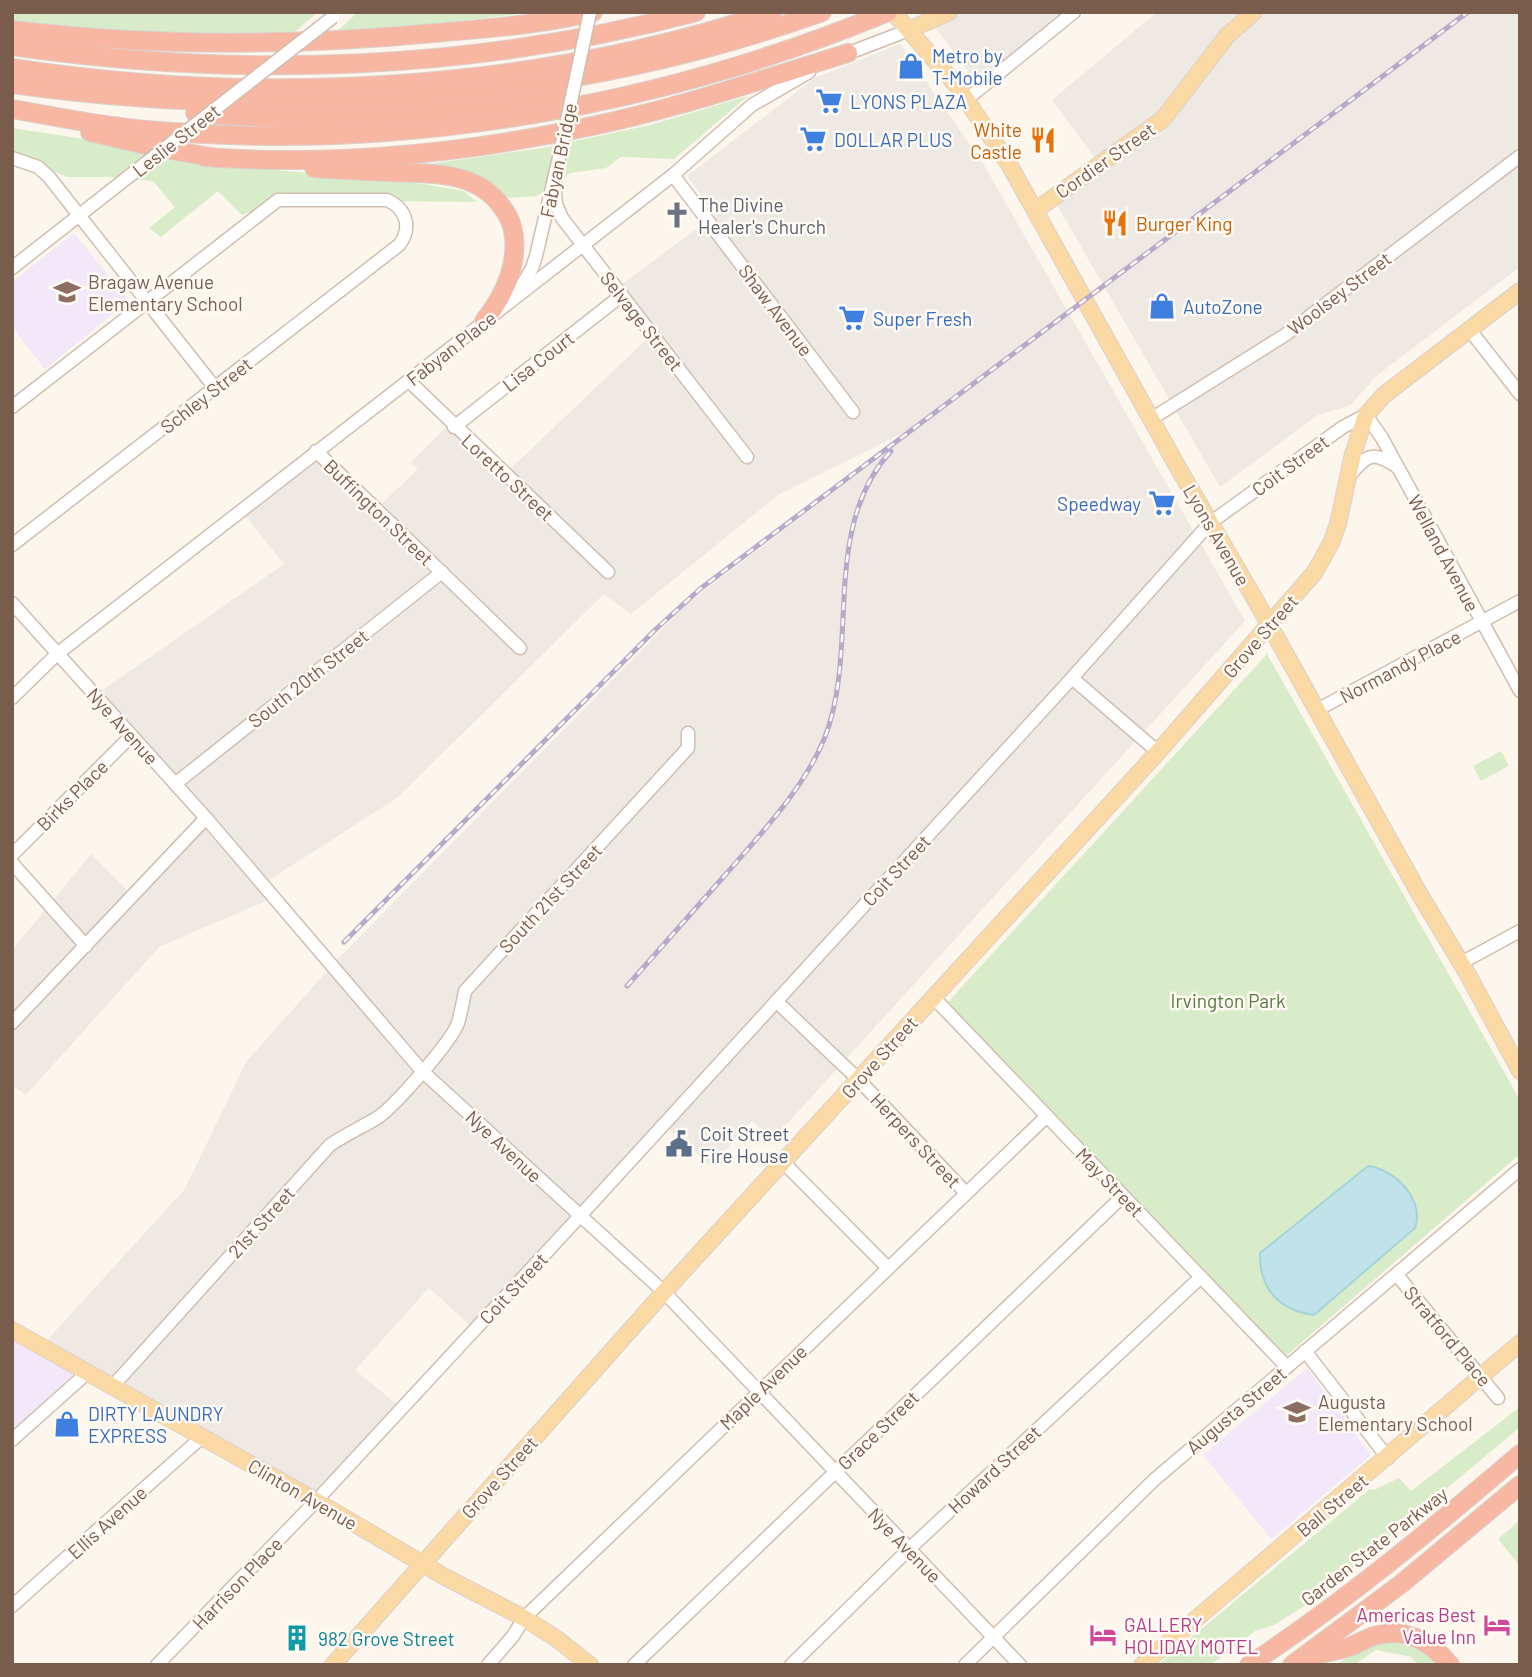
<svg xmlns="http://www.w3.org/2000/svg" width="1532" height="1677" font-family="Barlow,sans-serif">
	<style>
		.industrial { fill: #efe9e4 }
		.education { fill: #f3e8fa }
		.green { fill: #d8ecc9 }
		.water { fill: #bfe3e8; stroke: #a5d3da; stroke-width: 2 }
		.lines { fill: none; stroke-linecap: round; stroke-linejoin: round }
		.minor-casing { stroke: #d1beb0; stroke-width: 15 }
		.major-casing { stroke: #dad1cd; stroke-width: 18 }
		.highway-casing { stroke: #dad1cd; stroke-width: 20 }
		.minor { stroke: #fff; stroke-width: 12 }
		.major { stroke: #fbd9a5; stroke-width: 16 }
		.highway { stroke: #f7b7a3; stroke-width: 18 }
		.rail-casing { stroke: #b9a8c9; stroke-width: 5 }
		.rail { stroke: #fffaf3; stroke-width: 2.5; stroke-dasharray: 8; stroke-linecap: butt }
		.minor-bridge-casing { stroke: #d1beb0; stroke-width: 15; stroke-linecap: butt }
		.minor-bridge { stroke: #fff; stroke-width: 12 }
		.labels { text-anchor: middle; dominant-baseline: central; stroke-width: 5; stroke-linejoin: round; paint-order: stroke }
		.shop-label { font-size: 19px; fill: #366cbe; stroke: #fffaf3; text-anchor: start }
		.food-label { font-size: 19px; fill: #c56008; stroke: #fffaf3; text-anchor: end }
		.street-label { font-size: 19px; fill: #7a5c4d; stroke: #fffaf3 }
		.worship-label { font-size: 19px; fill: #5b616d; stroke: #fffaf3; text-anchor: start }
		.education-label { font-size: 19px; fill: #785e54; stroke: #fffaf3; text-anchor: start }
		.park-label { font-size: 19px; fill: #537a41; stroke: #fffaf3 }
		.service-label { font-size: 19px; fill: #4e5e75; stroke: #fffaf3; text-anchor: start }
		.hotel-label { font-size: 19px; fill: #b23c85; stroke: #fffaf3; text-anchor: end }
		.culture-label { font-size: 19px; fill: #0d838f; stroke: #fffaf3; text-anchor: start }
	</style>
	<rect width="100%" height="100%" fill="#fdf6ec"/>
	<g class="industrial">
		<path d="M 941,12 L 1074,12 L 979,85 L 928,18 Z"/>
		<path d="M 1157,12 L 1520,12 L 1520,267 L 1376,376 L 1351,405 L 1318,415 L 1220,487 L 1053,198 L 1100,165 L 1052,100 Z"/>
		<path d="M 900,44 L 984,165 L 1245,621 L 773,1139 L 752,1121 L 711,1166 L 662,1123 L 475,1330 L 429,1288 L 355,1370 L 403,1409 L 312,1503 L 39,1349 L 185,1189 L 246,1062 L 335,962 L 688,603 L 929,420 L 778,495 L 631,614 L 604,594 L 397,798 L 269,880 L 280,895 L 159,947 L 26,1095 L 12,1085 L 12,950 L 91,854 L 132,895 L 206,817 L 94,696 L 284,564 L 240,509 L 321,452 L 378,507 L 418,469 L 411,462 L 449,424 L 505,474 L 653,333 L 617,288 L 715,215 L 687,176 L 815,78 Z"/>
	</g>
	<g class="education">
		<path d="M 74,233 L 129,301 L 45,369 L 12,327 L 12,282 Z"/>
		<path d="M 12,1337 L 77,1375 L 12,1433 Z"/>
		<path d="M 1307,1368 L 1371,1455 L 1271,1539 L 1203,1455 Z"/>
	</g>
	<g class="green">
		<path d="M 12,12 L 318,12 L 289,37 C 196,36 104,33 12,21 Z"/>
		<path d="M 358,12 L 538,12 L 333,35 Z"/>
		<path d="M 748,96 L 674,159 L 621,157 L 606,168 L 570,173 L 537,196 L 509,198 L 428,164 L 542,148 L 650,125 Z"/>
		<path d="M 12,128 L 124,145 L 169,160 L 417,183 L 464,191 L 477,202 L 278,200 L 242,215 L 218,191 L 161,237 L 149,228 L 175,207 L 153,181 L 106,177 L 67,177 L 12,153 Z"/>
		<path d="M 1267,654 L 1520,1100 L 1520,1154 L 1286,1356 L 947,1003 Z"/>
		<path d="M 1501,751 L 1509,766 L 1481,781 L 1473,766 Z"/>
		<path d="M 1520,1407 L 1520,1427 L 1314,1600 L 1274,1625 L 1255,1631 L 1210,1665 L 1158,1665 L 1370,1489 L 1374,1490 L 1399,1478 L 1411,1491 Z"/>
		<path d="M 1520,1520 L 1520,1564 L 1519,1565 L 1498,1539 Z"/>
		<path d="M 1385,1641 L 1411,1644 L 1439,1665 L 1418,1665 L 1411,1657 L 1376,1650 L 1354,1665 L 1335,1665 L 1357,1652 Z"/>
	</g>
	<path class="water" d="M 1368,1166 C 1394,1169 1425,1199 1415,1228 L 1314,1315 C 1278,1310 1259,1288 1260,1253 Z"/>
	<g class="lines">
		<g class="minor-casing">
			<g id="minor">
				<path d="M 841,56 L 909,30"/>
				<path d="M 967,99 L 1074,12"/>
				<path d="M 12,158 L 38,167 L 49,177 L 215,388"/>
				<path d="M 673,175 L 853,412"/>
				<path d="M 554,178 L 556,204 L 562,218 L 747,457"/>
				<path d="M 12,268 L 137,170"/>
				<path d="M 519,291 L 532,268 L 536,256 L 558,162"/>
				<path d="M 1469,329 L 1520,394"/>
				<path d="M 409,381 L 608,572"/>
				<path d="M 12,407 L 278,200 L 387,200 C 407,209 412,228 399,245 L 12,545"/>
				<path d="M 1151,419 L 1285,335 L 1520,156"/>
				<path d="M 454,427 L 622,295"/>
				<path d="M 316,451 L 520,648"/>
				<path d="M 1349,476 C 1366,456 1372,449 1397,467"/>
				<path d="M 12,603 L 206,818 L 422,1071 L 664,1292 L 1020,1665"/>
				<path d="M 1072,678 L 1158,752"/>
				<path d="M 12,698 L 57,654 L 673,175 L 752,105 L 809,72"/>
				<path d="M 1317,710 L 1520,601"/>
				<path d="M 175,784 L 442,572"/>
				<path d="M 12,855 L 131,736"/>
				<path d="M 12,863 L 86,946"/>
				<path d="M 1461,963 L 1520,931"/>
				<path d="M 933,997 L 1287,1367"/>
				<path d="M 776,1001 L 859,1080 L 965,1192"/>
				<path d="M 12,1023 L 206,818"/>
				<path d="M 783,1162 L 888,1268"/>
				<path d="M 1397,1275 L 1498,1398"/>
				<path d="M 1305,1351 L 1388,1458"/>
				<path d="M 112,1387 L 330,1145 C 345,1135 362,1127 377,1118 C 395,1106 451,1042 458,1023 C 461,1013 463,1001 465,991 L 688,748 L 688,733"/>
				<path d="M 12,1440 L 87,1373"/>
				<path d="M 12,1606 L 202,1437"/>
				<path d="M 157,1665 L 316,1501 L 580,1216 L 1072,678 L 1210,523 L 1343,427 L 1366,415 L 1382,438 L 1520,691"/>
				<path d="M 488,1665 L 513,1636 L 524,1618 L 1047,1116"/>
				<path d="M 634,1665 L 1123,1196"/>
				<path d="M 791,1665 L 909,1549 L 1201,1277"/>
				<path d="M 965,1665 L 1154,1480 L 1520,1169"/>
			</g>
		</g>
		<g class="major-casing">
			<g id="major">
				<path d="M 893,12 L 958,87 L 1010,166 L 1180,471 L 1256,601 L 1419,893 L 1467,973 L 1520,1071"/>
				<path d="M 909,30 L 949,12"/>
				<path d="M 1036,210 L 1163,119 L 1227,36 L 1254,12"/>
				<path d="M 12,1330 L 316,1501 L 445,1577 L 524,1618 L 557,1639 L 590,1665"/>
				<path d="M 333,1665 L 664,1292 L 1158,752 L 1315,572 L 1331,543 L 1338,524 L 1353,454 L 1366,415 L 1384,395 L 1520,291"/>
				<path d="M 1142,1665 L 1520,1343"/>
			</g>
		</g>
		<g class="highway-casing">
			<g id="highway">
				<path d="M 12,30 C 153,47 294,46 435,33 C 488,28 541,25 593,12"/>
				<path d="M 12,46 C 240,79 473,71 696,12"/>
				<path d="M 12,68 C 260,106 533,92 772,12"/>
				<path d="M 12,84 C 282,121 564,105 822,12"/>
				<path d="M 12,109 C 61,118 109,127 159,131 C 405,152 661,106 888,12"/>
				<path d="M 195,113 C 321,124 437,118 561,96"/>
				<path d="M 90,132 L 154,147 L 216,158"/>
				<path d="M 205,157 C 333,166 467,153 592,126 C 679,108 763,79 848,53"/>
				<path d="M 314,168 C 339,170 364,171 389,172 C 430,174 476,170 502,207 C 509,216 513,226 514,237 C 517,269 503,297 484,321"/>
				<path d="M 1312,1656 C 1324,1653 1337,1651 1349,1647 C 1357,1644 1365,1639 1374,1636 C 1404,1626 1432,1642 1450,1665"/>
				<path d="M 1249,1665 C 1346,1601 1432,1529 1520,1454"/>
				<path d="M 1292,1665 L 1401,1584 L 1520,1485"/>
			</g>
		</g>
		<use href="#minor" class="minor"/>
		<use href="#major" class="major"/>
		<use href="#highway" class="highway"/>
		<g class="rail-casing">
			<g id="rail">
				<path d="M 344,942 L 655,630 L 700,589 L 1468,12"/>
				<path d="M 627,986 C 660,949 693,911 726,874 C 761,834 805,787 825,737 C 860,646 820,529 891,451"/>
			</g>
		</g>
		<use href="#rail" class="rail"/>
		<g class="minor-bridge-casing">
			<g id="minor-bridge">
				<path d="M 558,162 L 590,12"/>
				<path d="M 137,170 L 333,17"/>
			</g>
		</g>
		<use href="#minor-bridge" class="minor-bridge"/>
	</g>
	<defs>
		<g id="shop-bare" transform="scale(2.1)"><path d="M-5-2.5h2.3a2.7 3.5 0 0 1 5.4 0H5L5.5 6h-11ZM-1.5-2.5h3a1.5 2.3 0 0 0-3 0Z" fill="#3f7fe0" stroke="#fffaf3" stroke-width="2.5" paint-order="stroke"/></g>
		<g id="supermarket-bare" transform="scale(2.1)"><path d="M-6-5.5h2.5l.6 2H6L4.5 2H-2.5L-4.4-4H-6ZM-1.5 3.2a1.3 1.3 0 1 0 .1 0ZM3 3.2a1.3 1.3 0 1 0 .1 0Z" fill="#3f7fe0" stroke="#fffaf3" stroke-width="2.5" paint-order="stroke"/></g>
		<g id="restaurant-bare" transform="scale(2.1)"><path d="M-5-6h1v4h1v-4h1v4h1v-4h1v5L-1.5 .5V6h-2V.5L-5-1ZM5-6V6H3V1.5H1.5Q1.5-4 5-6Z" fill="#e8710a" stroke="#fffaf3" stroke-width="2.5" paint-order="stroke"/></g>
		<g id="church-bare" transform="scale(2.1)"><path d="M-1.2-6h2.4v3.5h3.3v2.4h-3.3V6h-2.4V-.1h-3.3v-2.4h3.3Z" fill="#6b7280" stroke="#fffaf3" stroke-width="2.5" paint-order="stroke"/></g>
		<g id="school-bare" transform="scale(2.1)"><path d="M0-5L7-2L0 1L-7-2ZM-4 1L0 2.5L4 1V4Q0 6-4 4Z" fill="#8d6e63" stroke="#fffaf3" stroke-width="2.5" paint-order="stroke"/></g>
		<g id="civic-bare" transform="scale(2.1)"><path d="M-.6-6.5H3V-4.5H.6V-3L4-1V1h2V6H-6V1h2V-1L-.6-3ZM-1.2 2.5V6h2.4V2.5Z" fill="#5c6f8a" stroke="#fffaf3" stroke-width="2.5" paint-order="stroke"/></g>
		<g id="hotel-bare" transform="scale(2.1)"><path d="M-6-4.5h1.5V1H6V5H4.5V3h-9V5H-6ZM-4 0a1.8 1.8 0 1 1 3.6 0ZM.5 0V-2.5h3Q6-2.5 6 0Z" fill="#d1479c" stroke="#fffaf3" stroke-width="2.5" paint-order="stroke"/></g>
		<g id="building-bare" transform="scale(2.1)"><path d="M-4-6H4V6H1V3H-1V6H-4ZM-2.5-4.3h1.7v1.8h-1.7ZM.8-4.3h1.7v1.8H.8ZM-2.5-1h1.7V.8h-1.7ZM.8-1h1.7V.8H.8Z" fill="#0f9aa8" stroke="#fffaf3" stroke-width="2.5" paint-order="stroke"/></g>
	</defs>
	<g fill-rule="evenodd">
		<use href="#shop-bare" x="911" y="66"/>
		<use href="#supermarket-bare" x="829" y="101"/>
		<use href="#supermarket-bare" x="813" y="139"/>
		<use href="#restaurant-bare" x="1043" y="140"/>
		<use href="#church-bare" x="677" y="215"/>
		<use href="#restaurant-bare" x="1115" y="223"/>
		<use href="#school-bare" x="67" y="292"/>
		<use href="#shop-bare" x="1162" y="306"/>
		<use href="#supermarket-bare" x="852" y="318"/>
		<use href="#supermarket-bare" x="1162" y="503"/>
		<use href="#civic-bare" x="679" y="1144"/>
		<use href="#school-bare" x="1297" y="1412"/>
		<use href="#shop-bare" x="67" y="1424"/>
		<use href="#hotel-bare" x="1497" y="1625"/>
		<use href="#hotel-bare" x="1103" y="1635"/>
		<use href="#building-bare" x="297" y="1638"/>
	</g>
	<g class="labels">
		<g class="shop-label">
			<text x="932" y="55">Metro by<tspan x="932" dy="22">T-Mobile</tspan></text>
			<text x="850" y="101">LYONS PLAZA</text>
			<text x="834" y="139">DOLLAR PLUS</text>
			<text x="1183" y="306">AutoZone</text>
			<text x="873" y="318">Super Fresh</text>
			<text x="1141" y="503" text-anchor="end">Speedway</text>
			<text x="88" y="1413">DIRTY LAUNDRY<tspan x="88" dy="22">EXPRESS</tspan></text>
		</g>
		<g class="food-label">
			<text x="1022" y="129">White<tspan x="1022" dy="22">Castle</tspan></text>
			<text x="1136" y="223" text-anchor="start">Burger King</text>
		</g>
		<g class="street-label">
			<text transform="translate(176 140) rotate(-38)">Leslie Street</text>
			<text transform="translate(558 160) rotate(-78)">Fabyan Bridge</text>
			<text transform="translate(1105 160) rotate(-35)">Cordier Street</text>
			<text transform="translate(1339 293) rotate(-37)">Woolsey Street</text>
			<text transform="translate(776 310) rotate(53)">Shaw Avenue</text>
			<text transform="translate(642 321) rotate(52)">Selvage Street</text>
			<text transform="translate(451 348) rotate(-38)">Fabyan Place</text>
			<text transform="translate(538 361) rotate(-38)">Lisa Court</text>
			<text transform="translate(206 395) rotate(-38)">Schley Street</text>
			<text transform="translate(1290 465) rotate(-36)">Coit Street</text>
			<text transform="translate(508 477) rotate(43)">Loretto Street</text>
			<text transform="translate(379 512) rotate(44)">Buffington Street</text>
			<text transform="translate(1217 535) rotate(60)">Lyons Avenue</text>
			<text transform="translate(1444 553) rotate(62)">Welland Avenue</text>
			<text transform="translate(1260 636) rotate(-49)">Grove Street</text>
			<text transform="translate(1400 666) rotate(-28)">Normandy Place</text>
			<text transform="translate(308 678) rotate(-38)">South 20th Street</text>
			<text transform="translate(123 726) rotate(48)">Nye Avenue</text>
			<text transform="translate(72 795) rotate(-45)">Birks Place</text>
			<text transform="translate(896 870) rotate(-47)">Coit Street</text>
			<text transform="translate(550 898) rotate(-47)">South 21st Street</text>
			<text transform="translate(879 1057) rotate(-48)">Grove Street</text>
			<text transform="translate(916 1140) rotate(47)">Herpers Street</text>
			<text transform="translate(504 1146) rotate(43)">Nye Avenue</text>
			<text transform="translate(1110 1182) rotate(46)">May Street</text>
			<text transform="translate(261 1222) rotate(-48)">21st Street</text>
			<text transform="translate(513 1288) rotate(-47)">Coit Street</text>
			<text transform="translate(1448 1336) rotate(50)">Stratford Place</text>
			<text transform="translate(763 1387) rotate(-44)">Maple Avenue</text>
			<text transform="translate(1236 1410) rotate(-40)">Augusta Street</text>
			<text transform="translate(878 1430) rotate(-44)">Grace Street</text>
			<text transform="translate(994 1469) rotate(-43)">Howard Street</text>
			<text transform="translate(499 1477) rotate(-48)">Grove Street</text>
			<text transform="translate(303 1494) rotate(30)">Clinton Avenue</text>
			<text transform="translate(1332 1505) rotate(-40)">Ball Street</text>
			<text transform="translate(107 1522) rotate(-42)">Ellis Avenue</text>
			<text transform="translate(905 1545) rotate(46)">Nye Avenue</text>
			<text transform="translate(1374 1546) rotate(-38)">Garden State Parkway</text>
			<text transform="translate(237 1583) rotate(-46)">Harrison Place</text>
		</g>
		<g class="worship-label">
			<text x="698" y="204">The Divine<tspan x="698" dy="22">Healer's Church</tspan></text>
		</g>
		<g class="education-label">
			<text x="88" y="281">Bragaw Avenue<tspan x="88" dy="22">Elementary School</tspan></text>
			<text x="1318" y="1401">Augusta<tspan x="1318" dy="22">Elementary School</tspan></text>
		</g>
		<g class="park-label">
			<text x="1228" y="1000">Irvington Park</text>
		</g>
		<g class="service-label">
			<text x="700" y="1133">Coit Street<tspan x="700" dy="22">Fire House</tspan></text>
		</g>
		<g class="hotel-label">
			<text x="1476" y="1614">Americas Best<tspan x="1476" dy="22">Value Inn</tspan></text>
			<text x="1124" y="1624" text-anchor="start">GALLERY<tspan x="1124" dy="22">HOLIDAY MOTEL</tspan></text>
		</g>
		<g class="culture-label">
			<text x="318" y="1638">982 Grove Street</text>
		</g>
	</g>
	<rect width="1532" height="1677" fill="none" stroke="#7a5c4d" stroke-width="28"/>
</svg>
